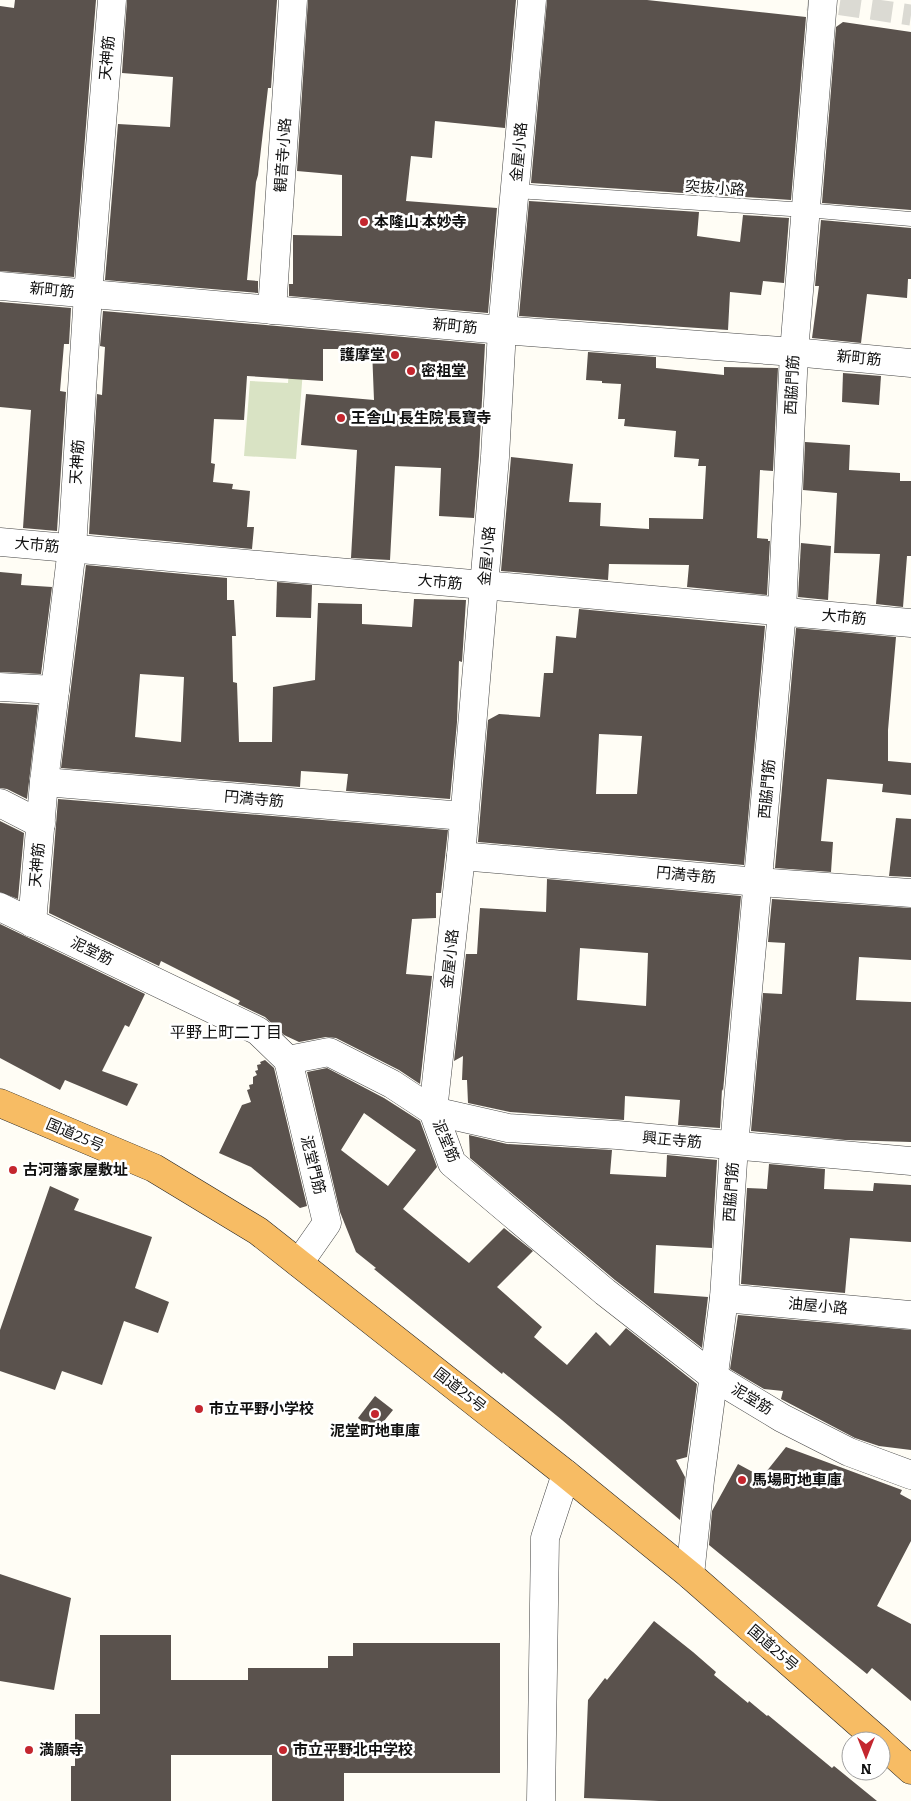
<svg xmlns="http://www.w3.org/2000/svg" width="911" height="1801" font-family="Bitter,'Noto Sans JP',serif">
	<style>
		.cemetery { fill: #d9e3c4 }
		.building { fill: #5a524d; fill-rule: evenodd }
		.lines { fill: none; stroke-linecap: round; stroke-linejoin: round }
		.pedestrian-tunnel { stroke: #dbdad3; stroke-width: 21; stroke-dasharray: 21 11; stroke-linecap: butt }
		.service-casing { stroke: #444; stroke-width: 15 }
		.minor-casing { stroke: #444; stroke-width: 29 }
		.trunk-casing { stroke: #222; stroke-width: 29 }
		.service { stroke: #fff; stroke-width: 14 }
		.minor { stroke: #fff; stroke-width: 28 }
		.trunk { stroke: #f7bc64; stroke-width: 28 }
		.poi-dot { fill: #c4262e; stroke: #fff; stroke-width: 2 }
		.labels { text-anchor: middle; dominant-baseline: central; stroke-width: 5; stroke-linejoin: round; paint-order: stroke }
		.street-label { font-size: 15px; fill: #111; stroke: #fff }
		.poi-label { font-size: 15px; font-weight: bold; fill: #111; stroke: #fff; text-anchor: start }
		.neighbourhood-label { font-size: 16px; fill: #111; stroke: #fff }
	</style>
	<rect width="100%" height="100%" fill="#fffdf5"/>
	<path class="cemetery" d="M 292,328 L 303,370 L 296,459 L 244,456 L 250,381 L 288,383 Z"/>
	<g class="building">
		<path d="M 15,0 L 96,0 L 74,277 L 0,271 L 0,6 L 14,8 Z"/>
		<path d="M 127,0 L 277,0 L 271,88 L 268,88 L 258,175 L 256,182 L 247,280 L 258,281 L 258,293 L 105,280 L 118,124 L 170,127 L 173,77 L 122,73 Z"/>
		<path d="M 308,0 L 516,0 L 505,128 L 435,121 L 432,158 L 411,156 L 406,201 L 497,208 L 488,313 L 289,296 L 289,284 L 293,284 L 293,235 L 342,236 L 342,175 L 297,171 Z"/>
		<path d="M 547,0 L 647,0 L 806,17 L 791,200 L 531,183 Z"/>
		<path d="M 843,22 L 911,32 L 911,210 L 822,203 L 836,27 Z"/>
		<path d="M 529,201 L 699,212 L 697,236 L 740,242 L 743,215 L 789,218 L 784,283 L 763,281 L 761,295 L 730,292 L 728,330 L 519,316 Z"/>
		<path d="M 821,220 L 911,228 L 911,279 L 908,279 L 907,298 L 867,294 L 861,343 L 812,338 L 819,286 L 815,286 Z"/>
		<path d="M 0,302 L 71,308 L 69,344 L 64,344 L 60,391 L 66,392 L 57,531 L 23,528 L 31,410 L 0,407 Z"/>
		<path d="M 103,311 L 485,344 L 479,456 L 474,518 L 439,516 L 441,468 L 395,466 L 390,560 L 351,558 L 357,450 L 301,445 L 306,394 L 374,400 L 372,349 L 323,349 L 323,381 L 247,376 L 244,420 L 214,419 L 211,463 L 215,464 L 213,482 L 233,484 L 232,489 L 250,491 L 247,527 L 254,527 L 252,549 L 89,534 L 97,394 L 102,395 L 105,347 L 100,346 Z"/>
		<path d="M 588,352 L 656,357 L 656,368 L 724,375 L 724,367 L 778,368 L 773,471 L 760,470 L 757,538 L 768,539 L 768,541 L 770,541 L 767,595 L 687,587 L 689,565 L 609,564 L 608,580 L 501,571 L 511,457 L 573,464 L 569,502 L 601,503 L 600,526 L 649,529 L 649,518 L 703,519 L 706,466 L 698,466 L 699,459 L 674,457 L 676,431 L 624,426 L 625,419 L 618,419 L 621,384 L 602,383 L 602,381 L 586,380 Z"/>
		<path d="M 843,373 L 881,376 L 879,405 L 842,402 Z"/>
		<path d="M 805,442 L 850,445 L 849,470 L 900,473 L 900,481 L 911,481 L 911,556 L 907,556 L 903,607 L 876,604 L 880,554 L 834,553 L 837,493 L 803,490 Z"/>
		<path d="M 801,543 L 831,546 L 828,600 L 798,597 Z"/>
		<path d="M 86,565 L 227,578 L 227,600 L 234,600 L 236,636 L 232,636 L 233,682 L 237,683 L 239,742 L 272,742 L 273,687 L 315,680 L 318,603 L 362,604 L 362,624 L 412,627 L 414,599 L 466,600 L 462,662 L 459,661 L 457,722 L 450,799 L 346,791 L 348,774 L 301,771 L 300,787 L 61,768 ZM 140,674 L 184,677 L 181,742 L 135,737 Z"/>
		<path d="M 0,572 L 22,574 L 21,585 L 52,587 L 41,674 L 0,672 Z"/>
		<path d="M 277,582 L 312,585 L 311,618 L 276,617 Z"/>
		<path d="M 579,609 L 765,626 L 744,865 L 478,842 L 488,720 L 499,714 L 540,717 L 544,673 L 553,673 L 556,636 L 576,638 ZM 599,734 L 642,736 L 637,794 L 596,794 Z"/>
		<path d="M 796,628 L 896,637 L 888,730 L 888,761 L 911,763 L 911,795 L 882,792 L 883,784 L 827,779 L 821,841 L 833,842 L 831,872 L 775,868 Z"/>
		<path d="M 0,703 L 38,705 L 27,799 L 7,789 L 0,788 Z"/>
		<path d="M 58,799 L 448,830 L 441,893 L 436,893 L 436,918 L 412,919 L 406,974 L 432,976 L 420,1084 L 399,1070 L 336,1038 L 326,1037 L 299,1042 L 284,1035 L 265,1017 L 238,1004 L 240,1001 L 161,961 L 159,966 L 49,913 Z"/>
		<path d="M 896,818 L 911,819 L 911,877 L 889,876 Z"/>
		<path d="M 0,821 L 24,833 L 18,899 L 0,892 Z"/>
		<path d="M 547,879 L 741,896 L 723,1091 L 722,1089 L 720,1128 L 678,1125 L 680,1100 L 625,1096 L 624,1120 L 510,1112 L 468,1103 L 467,1080 L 462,1080 L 463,1056 L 454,1061 L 466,954 L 477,954 L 480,908 L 546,912 ZM 580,948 L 648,953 L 646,1006 L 577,1000 Z"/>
		<path d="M 772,899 L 911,908 L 911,960 L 859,957 L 856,1000 L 911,1002 L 911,1142 L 845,1140 L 751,1131 L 763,993 L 782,994 L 785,943 L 768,942 Z"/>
		<path d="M 0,924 L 145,994 L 129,1027 L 125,1025 L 102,1071 L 138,1084 L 127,1106 L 65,1080 L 60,1090 L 0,1058 Z"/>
		<path d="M 265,1060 L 274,1068 L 307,1206 L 300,1208 L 251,1167 L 219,1153 L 242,1105 L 251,1102 L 247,1090 L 250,1089 L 249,1085 L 253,1084 L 253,1077 L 257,1075 L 255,1071 L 258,1070 L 257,1065 L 261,1064 L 260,1062 Z"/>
		<path d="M 327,1068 L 384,1098 L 420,1121 L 437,1167 L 403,1209 L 469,1263 L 504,1228 L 533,1251 L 497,1287 L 542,1327 L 534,1337 L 567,1365 L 596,1332 L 610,1346 L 626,1328 L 697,1384 L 687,1457 L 676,1460 L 685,1477 L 680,1520 L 562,1420 L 503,1372 L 502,1374 L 374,1269 L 376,1268 L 356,1252 L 340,1212 L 307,1072 ZM 364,1113 L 416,1150 L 388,1186 L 341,1150 Z"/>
		<path d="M 469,1135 L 507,1144 L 612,1150 L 610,1174 L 666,1177 L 667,1155 L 717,1160 L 712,1248 L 656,1245 L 654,1293 L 708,1297 L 702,1348 L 615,1280 L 470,1158 Z"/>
		<path d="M 769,1164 L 825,1169 L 824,1189 L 873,1191 L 874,1183 L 911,1185 L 911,1242 L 850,1238 L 845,1293 L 741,1284 L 747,1188 L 767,1189 Z"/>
		<path d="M 50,1186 L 79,1199 L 74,1210 L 152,1237 L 135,1288 L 169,1302 L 158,1333 L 124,1321 L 102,1385 L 62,1371 L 55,1390 L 0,1371 L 0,1330 Z"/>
		<path d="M 738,1315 L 911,1330 L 911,1450 L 879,1446 L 855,1438 L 781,1399 L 783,1391 L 764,1389 L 730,1369 Z"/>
		<path d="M 375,1396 L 393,1410 L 375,1432 L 358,1418 Z"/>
		<path d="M 786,1447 L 902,1490 L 900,1494 L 911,1500 L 911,1541 L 877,1606 L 911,1624 L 911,1701 L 872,1668 L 867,1674 L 709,1545 L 712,1511 L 738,1464 L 762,1477 Z"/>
		<path d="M 0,1574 L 71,1598 L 54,1690 L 0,1681 Z"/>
		<path d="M 654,1621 L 693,1652 L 716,1672 L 714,1675 L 748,1703 L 749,1701 L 767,1716 L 768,1715 L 832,1768 L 834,1766 L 877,1801 L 659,1801 L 584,1798 L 588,1700 L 605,1678 L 607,1680 Z"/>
		<path d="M 100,1635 L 171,1635 L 171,1680 L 248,1680 L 248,1668 L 328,1668 L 328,1656 L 353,1656 L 353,1643 L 500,1643 L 500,1773 L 344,1773 L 344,1801 L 272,1801 L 272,1755 L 171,1755 L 171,1801 L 71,1801 L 71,1766 L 75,1766 L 75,1714 L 100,1714 Z"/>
	</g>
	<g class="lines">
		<path class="pedestrian-tunnel" d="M 808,0 L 911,15"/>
		<g class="service-casing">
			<path id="service" d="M 516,191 L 806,210 L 911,219"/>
		</g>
		<g class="minor-casing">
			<g id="minor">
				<path d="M 0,286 L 502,330 L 794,352 L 911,363"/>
				<path d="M 272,310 L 293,0"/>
				<path d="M 0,542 L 911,623"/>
				<path d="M 0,687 L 55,690"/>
				<path d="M 44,782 L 464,816"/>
				<path d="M 0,803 L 41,824"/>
				<path d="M 461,856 L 758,882 L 911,893"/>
				<path d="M 0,907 L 258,1031 L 288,1060"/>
				<path d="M 32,923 L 44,782 L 72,548 L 88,294 L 112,0"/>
				<path d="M 288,1060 L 329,1052 L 392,1084 L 433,1111 L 452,1163 L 605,1292 L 714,1377 L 782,1418 L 849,1452 L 911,1475"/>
				<path d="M 288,1060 L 327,1223 L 299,1263"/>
				<path d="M 433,1111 L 461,856 L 495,457 L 502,330 L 532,0"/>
				<path d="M 433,1111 L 508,1128 L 617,1135 L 911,1161"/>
				<path d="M 724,1298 L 911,1315"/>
				<path d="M 690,1575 L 700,1480 L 724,1298 L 734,1146 L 782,611 L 794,352 L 823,0"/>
				<path d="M 541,1801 L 545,1538 L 566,1474"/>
			</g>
		</g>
		<g class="trunk-casing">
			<g id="trunk">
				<path d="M 0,1103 L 154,1168 L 258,1231 L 566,1474 L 690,1575 L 879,1741"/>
				<path d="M 881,1743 L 911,1770"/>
			</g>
		</g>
		<use href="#service" class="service"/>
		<use href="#minor" class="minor"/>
		<use href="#trunk" class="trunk"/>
	</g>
	<g class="poi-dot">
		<circle cx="364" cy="222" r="5"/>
		<circle cx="395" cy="355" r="5"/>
		<circle cx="411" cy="371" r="5"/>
		<circle cx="341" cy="418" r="5"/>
		<circle cx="13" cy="1170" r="5"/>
		<circle cx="199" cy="1409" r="5"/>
		<circle cx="375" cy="1414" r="5"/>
		<circle cx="742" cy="1480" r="5"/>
		<circle cx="29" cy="1750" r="5"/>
		<circle cx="283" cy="1750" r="5"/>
	</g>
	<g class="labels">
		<g class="street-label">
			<text transform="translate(107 58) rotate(-85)">天神筋</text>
			<text transform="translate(519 152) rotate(-85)">金屋小路</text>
			<text transform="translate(283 155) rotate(-86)">観音寺小路</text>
			<text transform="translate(715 188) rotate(4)">突抜小路</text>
			<text transform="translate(52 290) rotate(5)">新町筋</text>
			<text transform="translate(455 326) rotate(5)">新町筋</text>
			<text transform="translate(859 358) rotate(5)">新町筋</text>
			<text transform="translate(792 385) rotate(-87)">西脇門筋</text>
			<text transform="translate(77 462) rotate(-86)">天神筋</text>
			<text transform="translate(37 545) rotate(5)">大市筋</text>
			<text transform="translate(487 556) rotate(-85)">金屋小路</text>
			<text transform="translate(440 582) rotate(5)">大市筋</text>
			<text transform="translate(844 617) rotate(5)">大市筋</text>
			<text transform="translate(767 789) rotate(-85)">西脇門筋</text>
			<text transform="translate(254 799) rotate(5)">円満寺筋</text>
			<text transform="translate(37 865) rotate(-85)">天神筋</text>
			<text transform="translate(686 875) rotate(5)">円満寺筋</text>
			<text transform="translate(92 951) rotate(26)">泥堂筋</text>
			<text transform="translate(450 959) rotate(-84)">金屋小路</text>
			<text transform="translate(75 1135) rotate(23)">国道25号</text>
			<text transform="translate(672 1140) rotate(5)">興正寺筋</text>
			<text transform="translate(446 1141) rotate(67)">泥堂筋</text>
			<text transform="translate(313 1165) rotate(76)">泥堂門筋</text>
			<text transform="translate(731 1192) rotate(-86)">西脇門筋</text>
			<text transform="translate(818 1306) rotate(5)">油屋小路</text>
			<text transform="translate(460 1390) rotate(38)">国道25号</text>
			<text transform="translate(752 1399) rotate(31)">泥堂筋</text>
			<text transform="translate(773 1648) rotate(41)">国道25号</text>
		</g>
		<g class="poi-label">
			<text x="374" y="222">本隆山 本妙寺</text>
			<text x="385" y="355" text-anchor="end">護摩堂</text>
			<text x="421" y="371">密祖堂</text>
			<text x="351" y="418">王舎山 長生院 長寶寺</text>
			<text x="23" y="1170">古河藩家屋敷址</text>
			<text x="209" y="1409">市立平野小学校</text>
			<text x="375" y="1431" text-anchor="middle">泥堂町地車庫</text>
			<text x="752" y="1480">馬場町地車庫</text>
			<text x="39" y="1750">満願寺</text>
			<text x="293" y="1750">市立平野北中学校</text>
		</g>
		<g class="neighbourhood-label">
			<text x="226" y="1032">平野上町二丁目</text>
		</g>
	</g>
	<g transform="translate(866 1756) rotate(180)"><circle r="24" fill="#ffffff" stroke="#a0a0a0"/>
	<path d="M0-4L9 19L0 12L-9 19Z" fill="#c4262e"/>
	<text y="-8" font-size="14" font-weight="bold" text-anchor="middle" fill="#111111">N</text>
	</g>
</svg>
